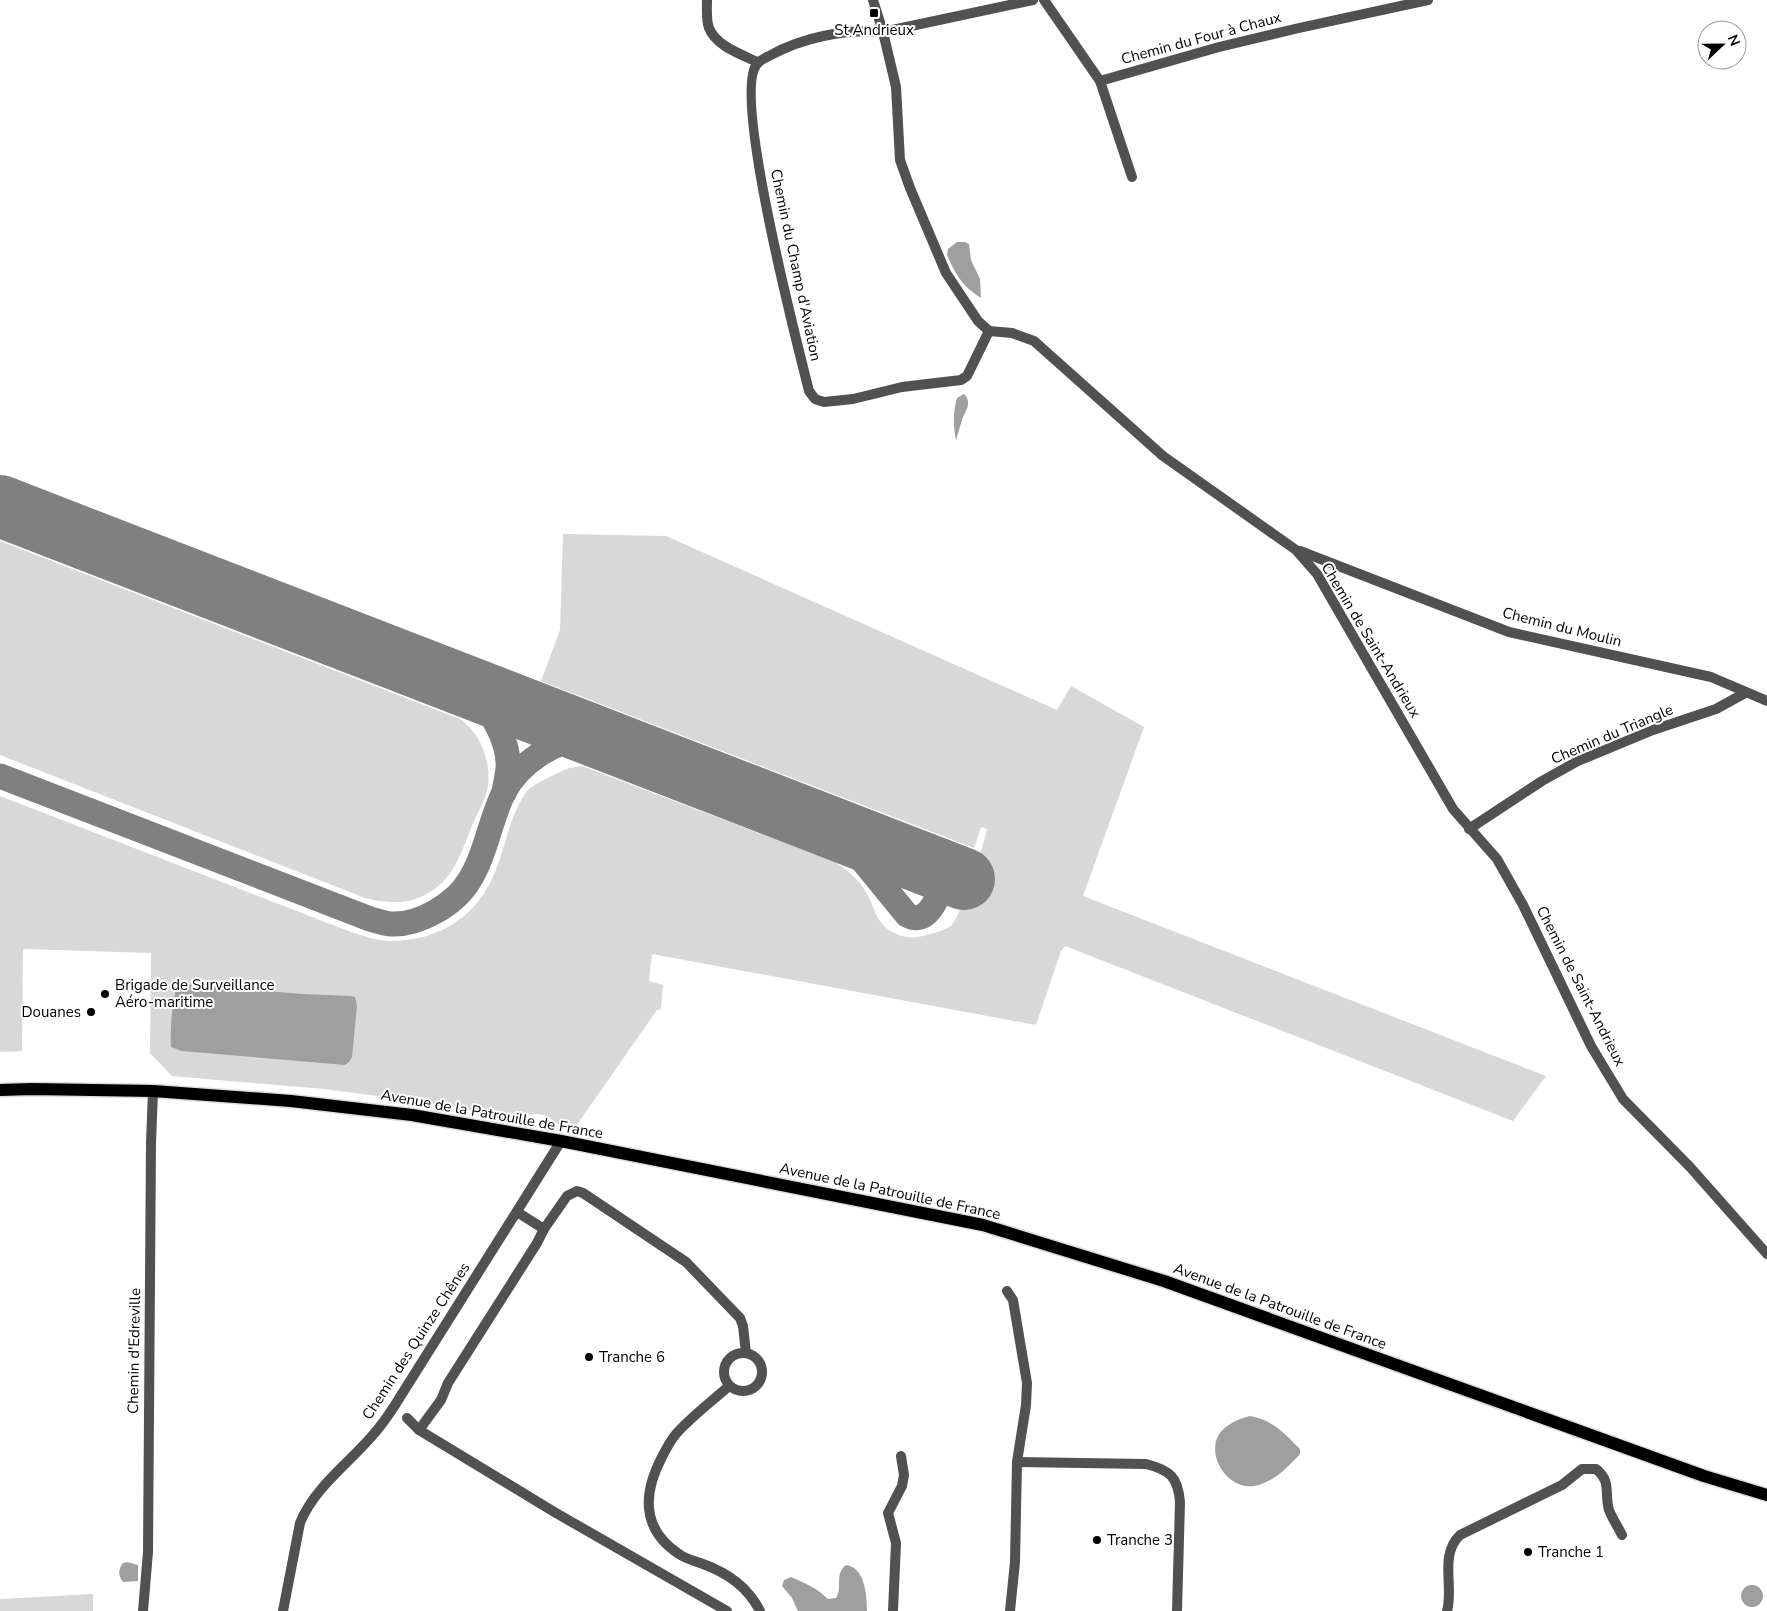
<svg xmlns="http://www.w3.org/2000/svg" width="1767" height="1611" font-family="'Nunito Sans',sans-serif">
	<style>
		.green { fill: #d8d8d8 }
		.water { fill: #9f9f9f }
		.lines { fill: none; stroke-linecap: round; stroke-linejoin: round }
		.taxiway { stroke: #808080; stroke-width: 25 }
		.runway { stroke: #808080; stroke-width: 62 }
		.primary-casing { stroke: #dbdbdb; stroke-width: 15 }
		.minor { stroke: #515151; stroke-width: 10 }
		.primary { stroke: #000; stroke-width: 12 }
		.poi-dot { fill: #000; stroke: #fff; stroke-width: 2 }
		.labels { text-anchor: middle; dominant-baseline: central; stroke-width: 4; stroke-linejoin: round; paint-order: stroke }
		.poi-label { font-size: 15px; fill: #000; stroke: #fff; text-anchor: start }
		.street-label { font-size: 15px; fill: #000; stroke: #fff }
	</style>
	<rect width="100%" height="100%" fill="#fff"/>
	<g class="green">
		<path d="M 563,534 L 666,536 L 1057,710 L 1071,686 L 1144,727 L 1083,896 L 1546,1076 L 1513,1121 L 1065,946 L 1061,951 L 1036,1025 L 652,954 L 649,981 L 663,985 L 661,1009 L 657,1010 L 574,1129 L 558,1124 L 547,1116 L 538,1114 L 508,1116 L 416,1101 L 324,1089 L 172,1076 L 150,1053 L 151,953 L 23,949 L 22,1051 L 0,1052 L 0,796 L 351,932 C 364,936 377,941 391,941 C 439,941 478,916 495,872 C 506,846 510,814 527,791 C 532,785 559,772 567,769 C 571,767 577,767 582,766 L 835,862 C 847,870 861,881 867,894 C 873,905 875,916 883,925 C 892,934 905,939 918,937 C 926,935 944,931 951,926 C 962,915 983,847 987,829 L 981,827 L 974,848 L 541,681 L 560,630 Z"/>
		<path d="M 0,541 L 460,719 C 481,733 491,762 488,786 C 486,800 476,815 471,828 C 459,859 451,885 418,898 C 401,905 382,902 365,898 L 0,755 Z"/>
		<path d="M 93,1594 L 93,1611 L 0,1611 L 0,1599 Z"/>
	</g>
	<g class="water">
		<path d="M 957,242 L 965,242 L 969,244 L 971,260 L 980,279 L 981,298 C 962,286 956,275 947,255 L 948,249 Z"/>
		<path d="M 964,394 C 973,403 965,411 962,420 C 960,427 958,433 956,440 C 953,425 953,412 957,398 Z"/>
		<path d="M 183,984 L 302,994 L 351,996 L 355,997 L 357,1006 L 352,1057 L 349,1062 L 345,1065 L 182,1051 L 171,1047 C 170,1030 172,1002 177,986 Z"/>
		<path d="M 1250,1416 C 1273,1420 1284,1433 1300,1449 L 1300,1454 C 1288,1467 1273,1483 1254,1486 C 1229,1490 1207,1458 1218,1436 C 1224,1425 1238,1419 1250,1416 Z"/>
		<path d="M 127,1562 L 138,1565 L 138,1581 L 123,1582 C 118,1576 118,1569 123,1563 Z"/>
		<path d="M 846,1565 C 865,1567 867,1596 867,1611 L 798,1611 L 792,1598 L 782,1586 L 784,1580 L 791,1577 C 805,1583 817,1588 828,1599 L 836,1598 C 843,1587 834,1574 846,1565 Z"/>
		<circle cx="1752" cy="1596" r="11"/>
	</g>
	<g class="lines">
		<g class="taxiway">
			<path d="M 460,684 C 465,687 471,691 475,695 C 493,713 510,744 508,769 C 507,777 505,785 504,793"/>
			<path d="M 0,776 L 370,919 C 377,921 385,924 392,924 C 420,925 455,904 469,881 C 486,854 490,820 504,792 C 519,764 555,738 588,739 C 595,739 603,741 610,742"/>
			<path d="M 828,826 L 844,838 L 907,915 C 923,924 933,908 938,895 C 941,889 945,882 942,876 C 941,873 936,869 934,867"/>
		</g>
		<path class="runway" d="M 0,506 L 964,879"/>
		<g class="primary-casing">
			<path id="primary" d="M 0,1090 L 32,1089 L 153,1091 L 291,1101 L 412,1115 L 561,1141 L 983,1225 L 1164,1281 L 1704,1476 L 1767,1495"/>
		</g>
		<g class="minor">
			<path d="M 707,0 C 707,9 706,20 709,28 C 716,46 741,54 757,62"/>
			<path d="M 873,0 L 883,32 L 896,87 L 900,160 L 910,188 L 946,273 L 978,321 L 989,331 L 1012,333 L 1034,341 L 1163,456 L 1296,550 L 1317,574 L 1453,809 L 1497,859 L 1523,905 L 1591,1046 L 1623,1099 L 1690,1167 L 1767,1254"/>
			<path d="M 1044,0 L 1100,81 L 1132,177"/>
			<path d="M 1100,81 L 1219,47 L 1299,28 L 1428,0"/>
			<path d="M 989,331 L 967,376 L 961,380 L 902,387 L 853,399 L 824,402 L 815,399 L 809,391 C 797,343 732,93 757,64 C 760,60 765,58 769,56 C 803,37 845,29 883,32 L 1033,0"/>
			<path d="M 1300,551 L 1509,632 L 1711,677 L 1767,701"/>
			<path d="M 1469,829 L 1542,781 L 1578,761 L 1653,730 L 1716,709 L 1745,693"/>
			<path d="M 517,1212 L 544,1229"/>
			<path d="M 1007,1291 L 1013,1300 L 1027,1383 L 1026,1405 L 1017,1462 L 1015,1562 L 1010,1611"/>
			<circle cx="743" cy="1372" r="19"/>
			<path d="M 729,1386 C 711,1402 691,1417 676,1434 C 670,1441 666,1449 662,1457 C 643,1493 641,1529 679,1554 C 686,1559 695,1561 703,1564 C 728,1573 748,1587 760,1611"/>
			<path d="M 407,1418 L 419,1430 L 556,1513 L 727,1611"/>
			<path d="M 419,1430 L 441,1400 L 448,1383 L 537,1243 L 544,1229 L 567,1196 L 577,1191 L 583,1193 L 686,1262 L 740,1318 L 743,1326 L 746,1353"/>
			<path d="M 1017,1462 L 1146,1464 C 1170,1470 1178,1477 1180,1502 L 1177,1611"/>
			<path d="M 143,1611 L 148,1552 L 151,1143 L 153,1091"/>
			<path d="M 283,1611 L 300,1523 C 314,1488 348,1464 372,1436 C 380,1427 388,1416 395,1405 L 561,1141"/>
			<path d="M 893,1611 L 896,1543 L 888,1513 L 902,1486 L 904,1475 L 901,1456"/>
			<path d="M 1447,1611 C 1454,1587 1439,1555 1460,1535 L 1562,1485 L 1582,1469 L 1596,1469 C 1612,1482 1604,1493 1609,1510 C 1612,1518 1618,1527 1622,1535"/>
		</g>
		<use href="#primary" class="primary"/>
	</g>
	<g class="poi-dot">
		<rect x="869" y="8" width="10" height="10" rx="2.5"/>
		<circle cx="105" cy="994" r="5"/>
		<circle cx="91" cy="1012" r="5"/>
		<circle cx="589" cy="1357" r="5"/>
		<circle cx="1097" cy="1540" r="5"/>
		<circle cx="1528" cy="1552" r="5"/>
	</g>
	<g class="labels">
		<g class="poi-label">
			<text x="874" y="30" text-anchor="middle">St Andrieux</text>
			<text x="115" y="985">Brigade de Surveillance<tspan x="115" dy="17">Aéro-maritime</tspan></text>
			<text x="81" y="1012" text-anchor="end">Douanes</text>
			<text x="599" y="1357">Tranche 6</text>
			<text x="1107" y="1540">Tranche 3</text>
			<text x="1538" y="1552">Tranche 1</text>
		</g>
		<g class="street-label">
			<text transform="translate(1201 38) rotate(-15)">Chemin du Four à Chaux</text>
			<text transform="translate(796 265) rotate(78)">Chemin du Champ d'Aviation</text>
			<text transform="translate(1562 627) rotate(14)">Chemin du Moulin</text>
			<text transform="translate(1371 640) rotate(59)">Chemin de Saint-Andrieux</text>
			<text transform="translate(1612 734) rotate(-23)">Chemin du Triangle</text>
			<text transform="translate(1581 986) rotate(63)">Chemin de Saint-Andrieux</text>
			<text transform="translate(492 1114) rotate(10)">Avenue de la Patrouille de France</text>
			<text transform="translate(890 1191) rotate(12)">Avenue de la Patrouille de France</text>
			<text transform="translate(1280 1306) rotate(20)">Avenue de la Patrouille de France</text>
			<text transform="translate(416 1341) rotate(-57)">Chemin des Quinze Chênes</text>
			<text transform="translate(134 1351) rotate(-89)">Chemin d'Edreville</text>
		</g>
	</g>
	<g transform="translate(1722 45) rotate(68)"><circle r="24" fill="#ffffff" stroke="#999999"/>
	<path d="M0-4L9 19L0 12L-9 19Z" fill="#000000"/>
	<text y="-8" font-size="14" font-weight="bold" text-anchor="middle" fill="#000000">N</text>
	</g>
</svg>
